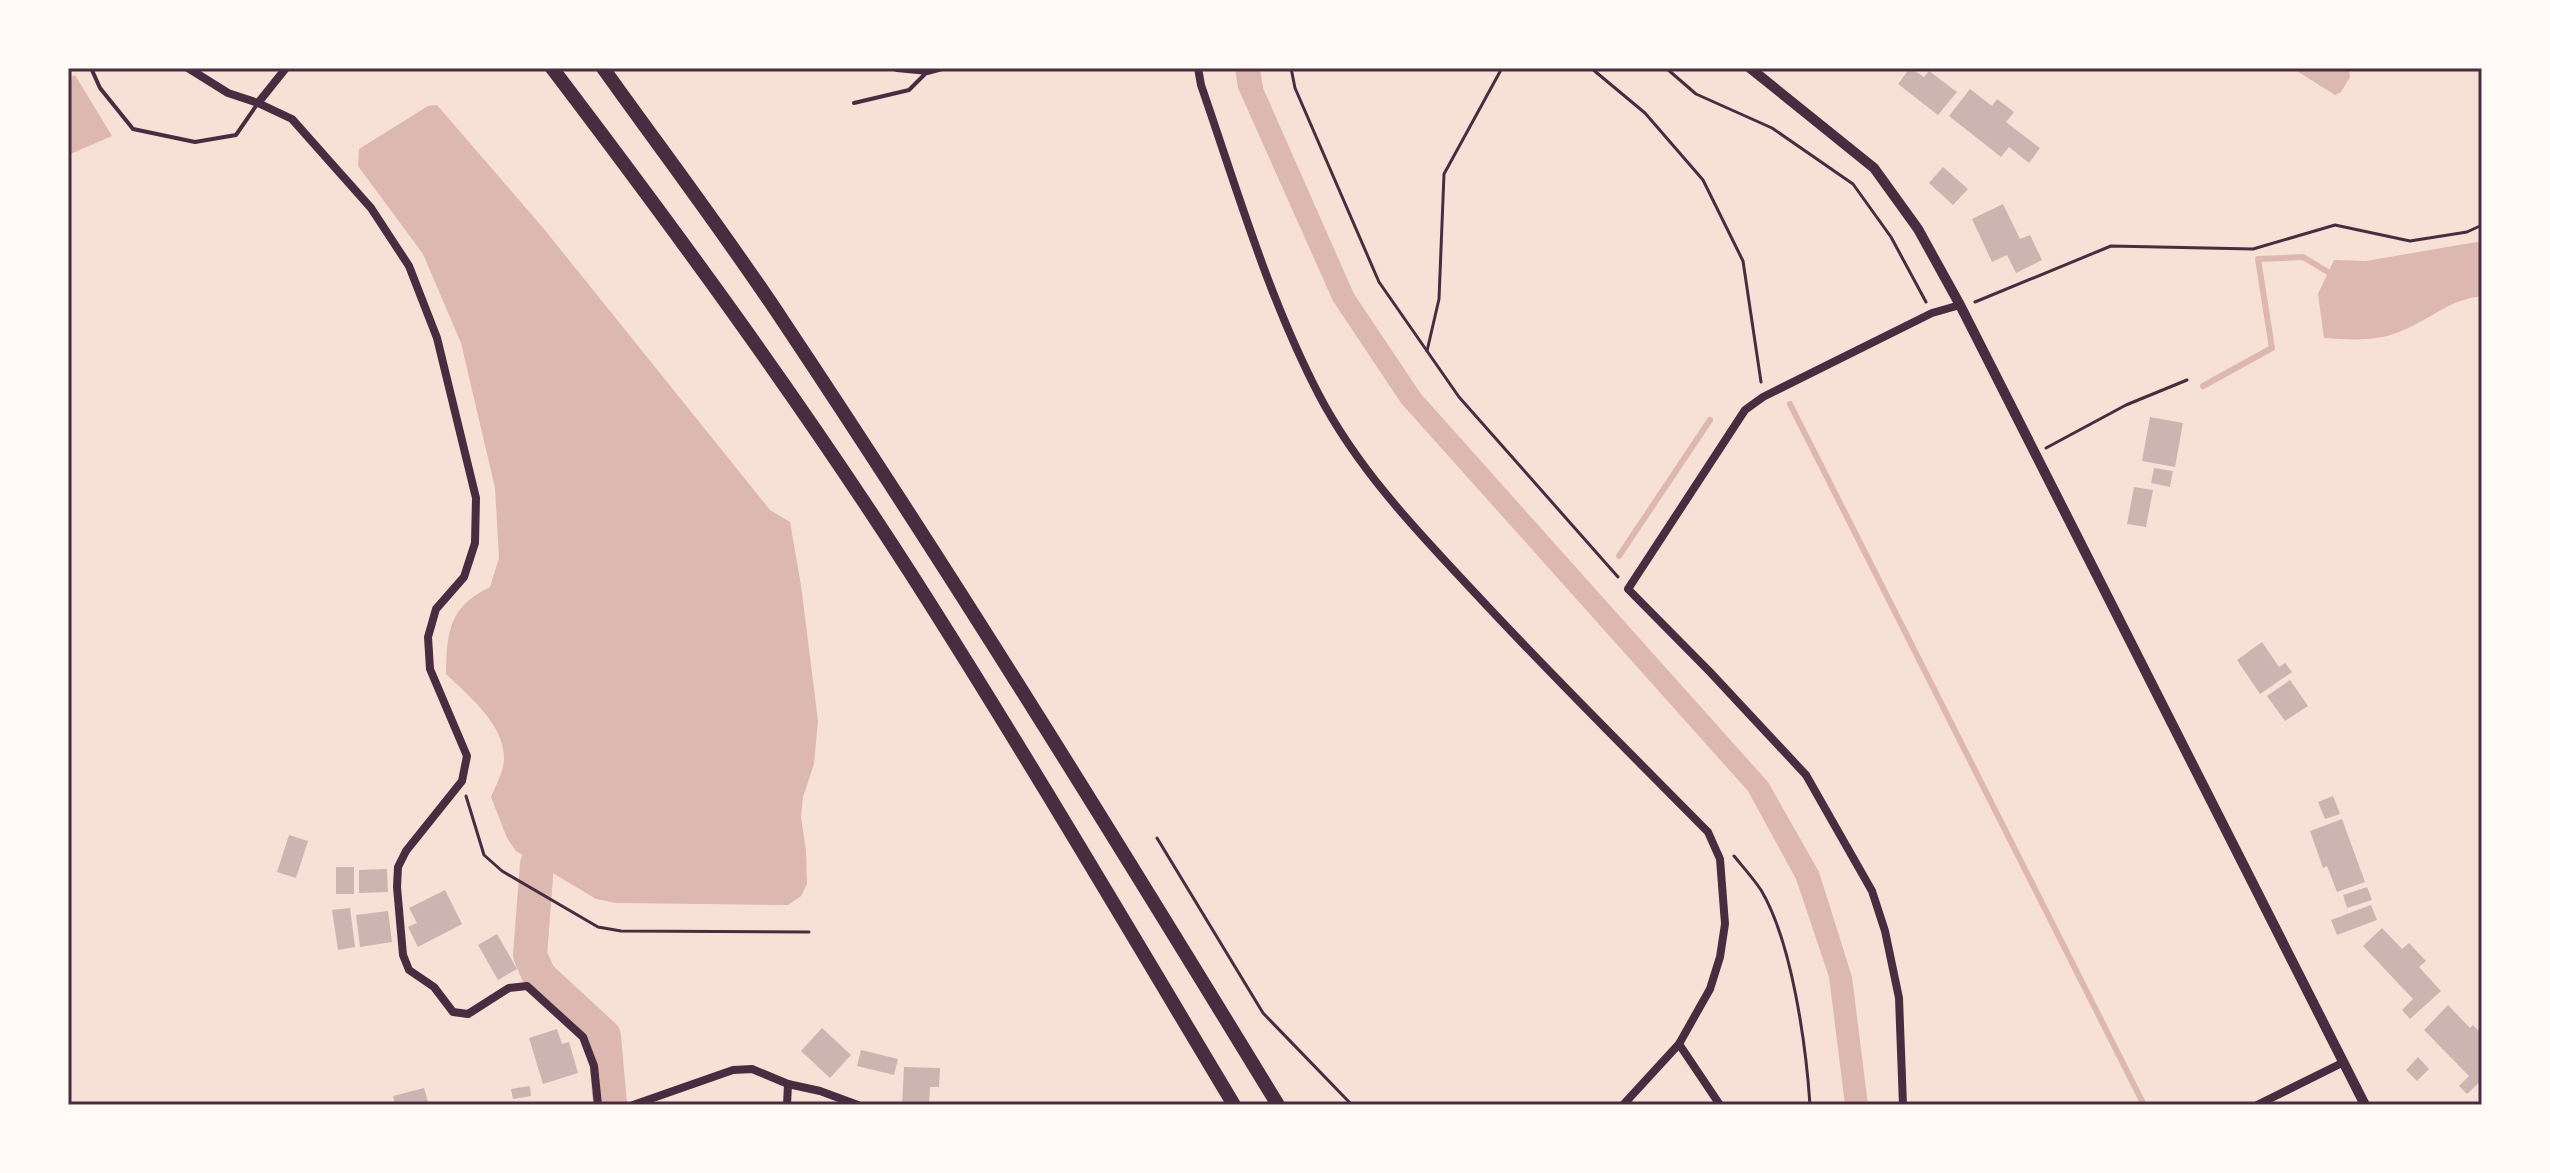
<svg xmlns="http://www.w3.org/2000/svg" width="2550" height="1173" font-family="'Golos Text',sans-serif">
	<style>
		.water { fill: #dcb8b0 }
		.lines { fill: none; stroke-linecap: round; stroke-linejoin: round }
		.stream { stroke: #dcb8b0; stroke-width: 6 }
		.river { stroke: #dcb8b0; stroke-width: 34 }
		.building { fill: #ccb4b1 }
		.path { stroke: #4a2c40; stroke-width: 3 }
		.service { stroke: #4a2c40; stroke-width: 4 }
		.minor { stroke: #4a2c40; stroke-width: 8 }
		.tertiary { stroke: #4a2c40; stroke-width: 10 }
		.motorway { stroke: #4a2c40; stroke-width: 14 }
		.neatline { fill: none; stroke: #4a2c40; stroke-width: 3 }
	</style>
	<rect width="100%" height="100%" fill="#f7e1d7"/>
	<g class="water">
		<path d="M 1235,68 L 1260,68 L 1263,88 L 1354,294 L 1421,394 L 1768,782 L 1819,872 L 1852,977 L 1868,1105 L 1845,1105 L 1829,977 L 1796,879 L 1748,791 L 1401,403 L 1333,301 L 1238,88 Z"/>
		<path d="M 2292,68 L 2349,68 L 2350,77 L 2341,92 L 2335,95 Z"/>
		<path d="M 75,75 L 112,136 L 68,155 L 68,79 Z"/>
		<path d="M 437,105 L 544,229 L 770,510 L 790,522 L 801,585 L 818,721 L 814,764 L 803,797 L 801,817 L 806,851 L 807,884 L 801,896 L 788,905 L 616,903 L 596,899 L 516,851 L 507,838 L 491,797 C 495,787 503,773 504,761 C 506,726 469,696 446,674 C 447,631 449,607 490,587 L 499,558 L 495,488 L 461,343 L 423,254 L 358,166 L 359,149 L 428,106 Z"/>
		<path d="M 2482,241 L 2482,296 C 2449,300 2435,316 2406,329 C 2380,342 2352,340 2324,338 L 2318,294 L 2334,260 L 2366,261 Z"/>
	</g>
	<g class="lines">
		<g class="stream">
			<path d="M 2203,386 L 2272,348 L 2258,259 L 2303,257 L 2328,272"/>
			<path d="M 1790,404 L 2144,1105"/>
			<path d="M 1619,556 L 1710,420"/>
		</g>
		<path class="river" d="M 537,864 L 530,955 L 539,976 L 604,1036 L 610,1105"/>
	</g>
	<g class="building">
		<path d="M 1910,68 L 1924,77 L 1929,71 L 1957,92 L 1938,115 L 1898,84 Z"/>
		<path d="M 1970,89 L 1992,106 L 1997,99 L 2014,112 L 2006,122 L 2040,148 L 2029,163 L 2009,147 L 2001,157 L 1949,116 Z"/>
		<path d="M 1943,167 L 1968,189 L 1953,205 L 1929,183 Z"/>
		<path d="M 2003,204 L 2020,239 L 2030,235 L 2042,260 L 2016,273 L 2007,255 L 1992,262 L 1972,219 Z"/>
		<path d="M 2150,417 L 2183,423 L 2175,467 L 2142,461 Z"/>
		<path d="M 2154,468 L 2173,471 L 2170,487 L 2151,483 Z"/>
		<path d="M 2134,487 L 2153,490 L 2146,527 L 2127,524 Z"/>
		<path d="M 2262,642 L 2279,667 L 2285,663 L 2292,672 L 2260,694 L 2237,660 Z"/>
		<path d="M 2290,680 L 2308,706 L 2285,721 L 2267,696 Z"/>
		<path d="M 2333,796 L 2340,814 L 2325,819 L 2318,802 Z"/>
		<path d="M 2342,819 L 2365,882 L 2337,892 L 2327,866 L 2323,868 L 2310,831 Z"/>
		<path d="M 289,835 L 308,841 L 296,878 L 277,872 Z"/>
		<rect x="336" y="867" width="18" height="27"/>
		<path d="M 387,869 L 388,892 L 359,893 L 359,870 Z"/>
		<path d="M 2367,887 L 2372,900 L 2347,908 L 2343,895 Z"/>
		<path d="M 445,890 L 462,924 L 418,947 L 408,927 L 417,923 L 409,908 Z"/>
		<path d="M 2371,905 L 2377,920 L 2337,935 L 2331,920 Z"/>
		<path d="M 350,908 L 355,947 L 338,950 L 332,910 Z"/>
		<path d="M 388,911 L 392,942 L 360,947 L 356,915 Z"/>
		<path d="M 2382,928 L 2402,949 L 2409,943 L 2426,961 L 2419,967 L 2441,991 L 2410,1019 L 2402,1010 L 2413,999 L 2363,946 Z"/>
		<path d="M 497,934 L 517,969 L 498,980 L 478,945 Z"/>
		<path d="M 2448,1005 L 2470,1028 L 2473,1025 L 2482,1034 L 2482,1080 L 2467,1094 L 2459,1086 L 2469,1076 L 2424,1030 Z"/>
		<path d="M 822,1028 L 851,1055 L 830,1078 L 801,1051 Z"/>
		<path d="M 557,1029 L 562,1044 L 569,1042 L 578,1073 L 543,1084 L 529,1038 Z"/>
		<path d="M 861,1050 L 898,1059 L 894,1075 L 857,1066 Z"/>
		<path d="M 2418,1057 L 2429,1069 L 2417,1081 L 2406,1070 Z"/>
		<path d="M 904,1067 L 940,1068 L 939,1087 L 930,1087 L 929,1105 L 902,1105 Z"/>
		<path d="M 530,1086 L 531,1096 L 513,1099 L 511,1089 Z"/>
		<path d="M 424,1088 L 429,1105 L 395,1105 L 393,1096 Z"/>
	</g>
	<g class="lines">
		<g class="path">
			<path d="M 1291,68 L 1295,88 L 1379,282 L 1459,397 L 1618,577"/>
			<path d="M 1591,68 L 1645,113 L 1703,180 L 1743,261 L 1761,382"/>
			<path d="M 1666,68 L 1696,94 L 1772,128 L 1853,184 L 1891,237 L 1926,302"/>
			<path d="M 1975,302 L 2111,246 L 2253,249 L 2335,225 L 2410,241 L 2467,232 L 2482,225"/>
			<path d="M 1427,351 L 1439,299 L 1444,174 L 1502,68"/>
			<path d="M 2046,448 L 2126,405 L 2187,380"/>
			<path d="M 466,796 L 484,855 L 502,871 L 598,927 L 621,931 L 809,932"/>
			<path d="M 1157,838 L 1263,1013 L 1352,1105"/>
			<path d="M 1734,856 C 1743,867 1753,878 1761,890 C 1792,942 1806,1045 1810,1105"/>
		</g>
		<g class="service">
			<path d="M 91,68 L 100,88 L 133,129 L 195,142 L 236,135 L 258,103"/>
			<path d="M 854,103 L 909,90 L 927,72"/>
		</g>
		<g class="minor">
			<path d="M 188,68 L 228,93 L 258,103 L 292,119 L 371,208 L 409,266 L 437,338 L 476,498 L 475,543 L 464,577 L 436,609 L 428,637 L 430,669 L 467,756 L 462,781 L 406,851 L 398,867 L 397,887 L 403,955 L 409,970 L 434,987 L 453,1012 L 468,1014 L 509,988 L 527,986 L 583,1037 L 594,1066 L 598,1105"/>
			<path d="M 897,68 L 928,71 L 939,68"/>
			<path d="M 1198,68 L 1201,85 C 1237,189 1268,297 1319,395 C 1359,471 1418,532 1476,594 C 1551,675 1630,753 1708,832 L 1720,859 L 1725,924 L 1720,957 L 1710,989 L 1679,1044 L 1623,1105"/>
			<path d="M 258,103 L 286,68"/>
			<path d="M 1679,1044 L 1720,1105"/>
			<path d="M 633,1105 L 733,1070 L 752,1069 L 788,1084 L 820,1091 L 858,1105"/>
			<path d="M 787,1105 L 788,1084"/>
			<path d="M 1903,1105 L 1899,998 L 1885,931 L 1872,891 L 1806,775 L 1710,672 L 1628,589 L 1745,410 L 1763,397 L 1932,313 L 1960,305"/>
			<path d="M 2257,1105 L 2344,1062"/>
		</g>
		<path class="tertiary" d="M 1750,68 L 1874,168 L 1918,229 L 1960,305 L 2365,1105"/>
		<g class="motorway">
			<path d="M 552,68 C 678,234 801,402 913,577 C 1024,751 1128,928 1234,1105"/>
			<path d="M 603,68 C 663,152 726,235 783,321 C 955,579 1117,841 1278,1105"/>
		</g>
	</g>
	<rect width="2550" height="1173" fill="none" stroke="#fffaf5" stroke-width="140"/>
	<rect x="70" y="70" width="2410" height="1033" class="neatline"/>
</svg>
